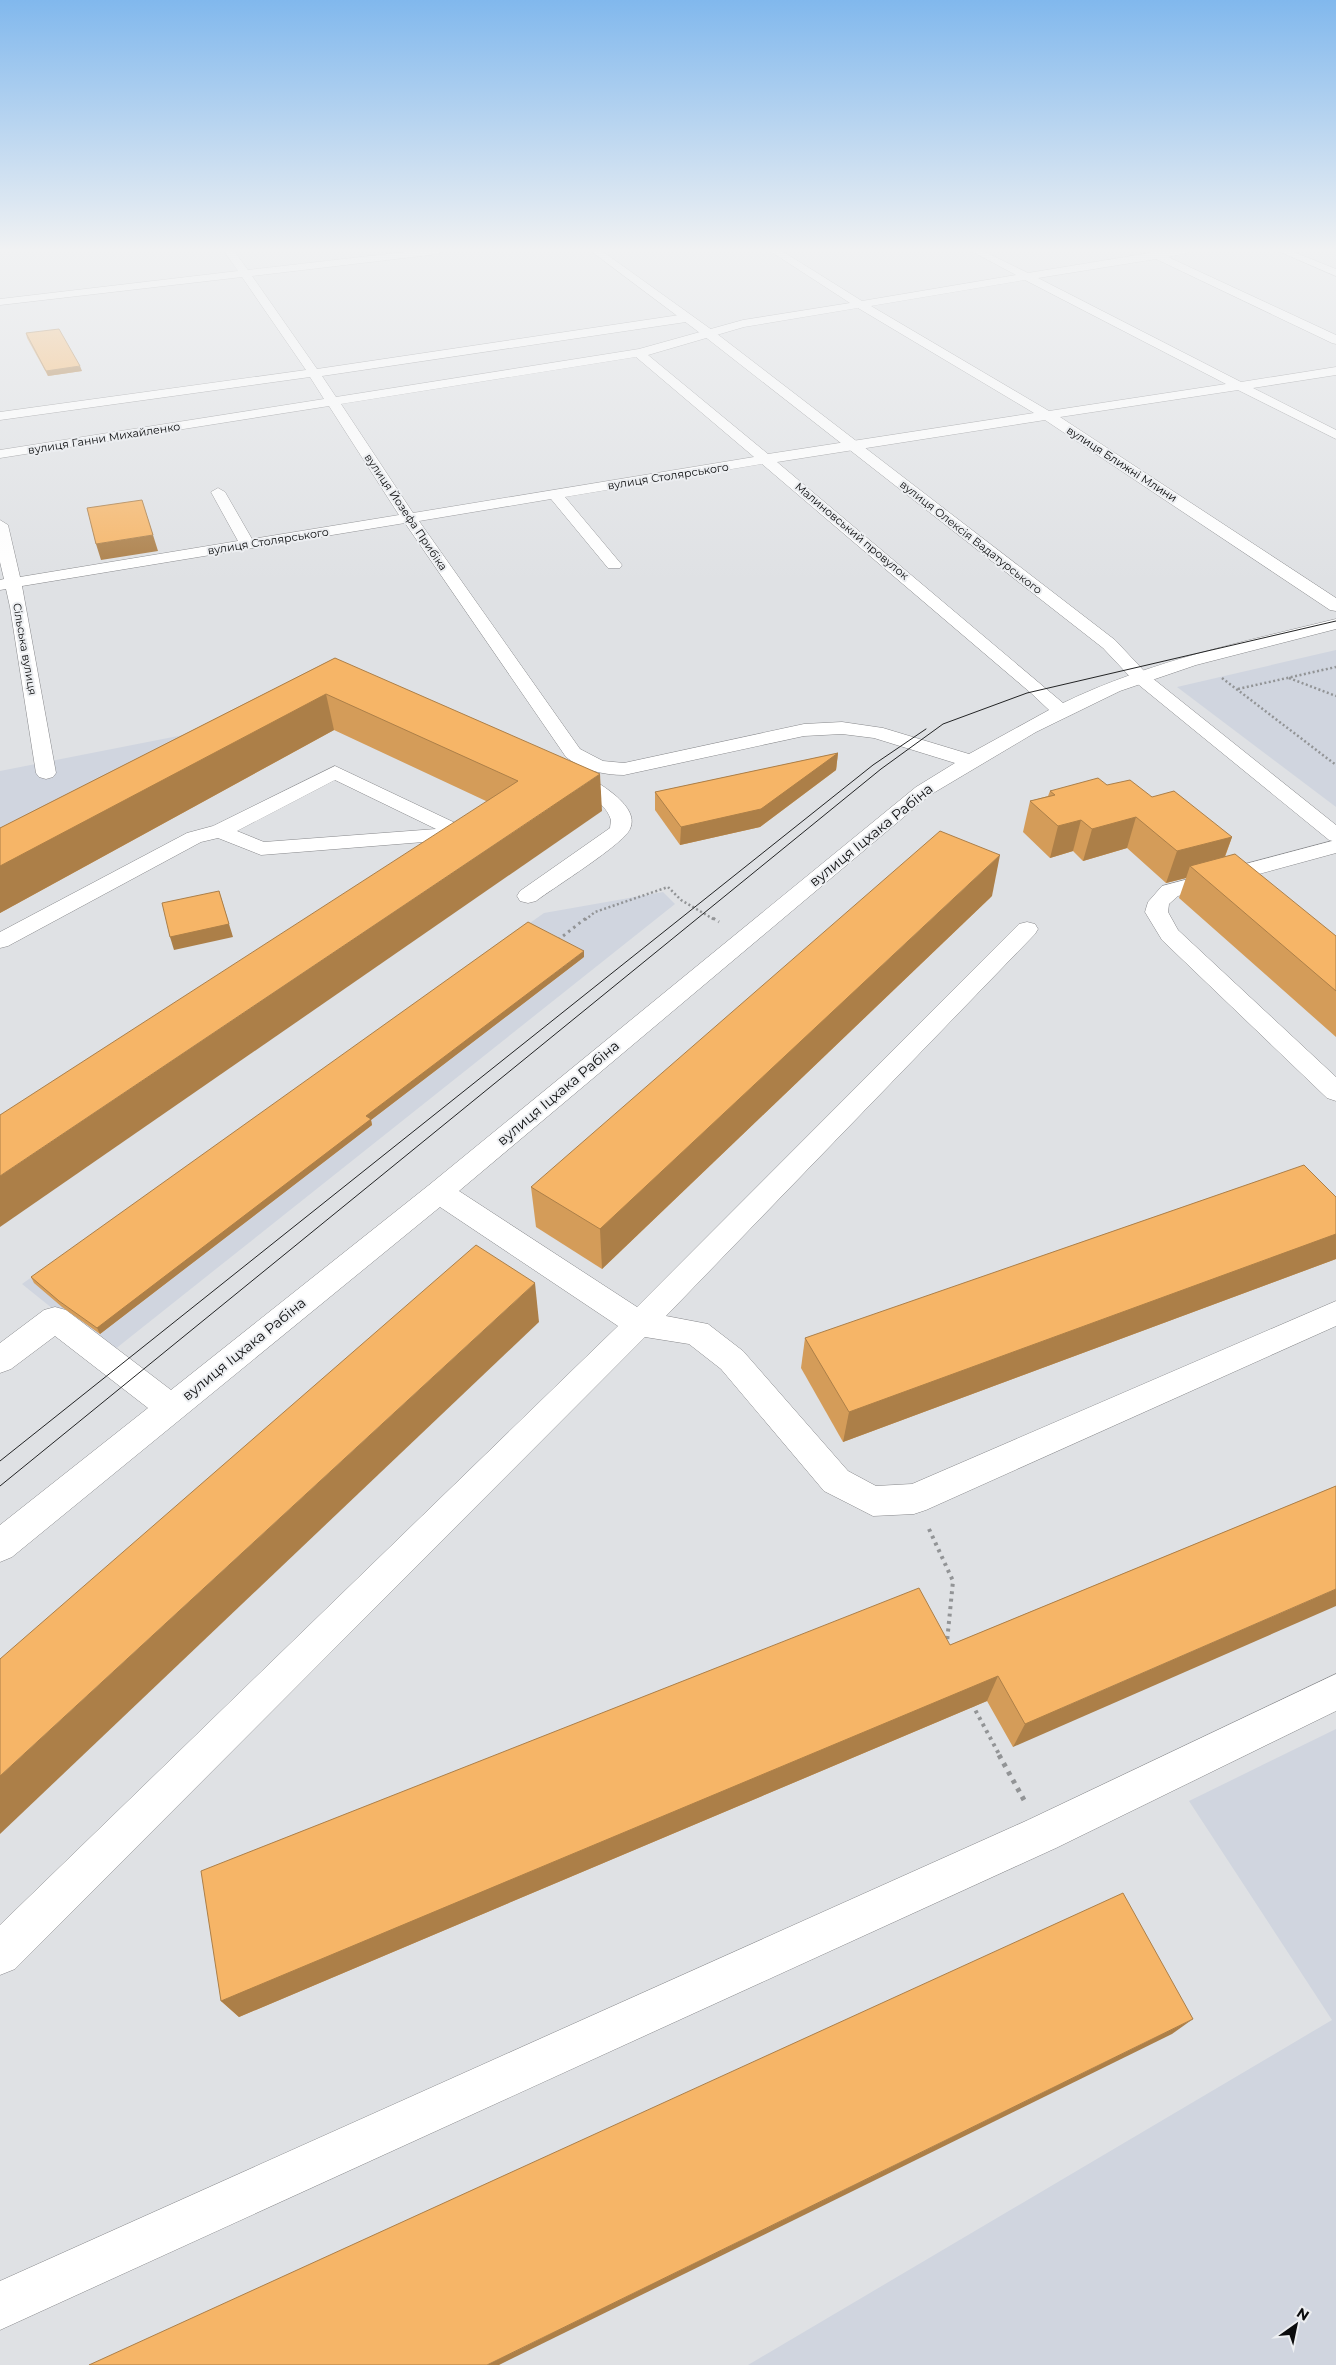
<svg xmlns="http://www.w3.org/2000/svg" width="1336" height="2365" font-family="Montserrat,sans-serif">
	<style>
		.built { fill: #d0d5df }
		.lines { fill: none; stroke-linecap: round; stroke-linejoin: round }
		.minor-casing { stroke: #87888b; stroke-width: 1 }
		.major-casing { stroke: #87888b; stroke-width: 1 }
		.path-far3 { stroke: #929496; stroke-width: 2.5; stroke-dasharray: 2 2.5; stroke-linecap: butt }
		.path-far2 { stroke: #929496; stroke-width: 3; stroke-dasharray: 2.5 4; stroke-linecap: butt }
		.path-far1 { stroke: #929496; stroke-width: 4; stroke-dasharray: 3 4.5; stroke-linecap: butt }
		.path { stroke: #929496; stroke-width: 5; stroke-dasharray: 4 5.5; stroke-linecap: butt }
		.minor { fill: #fff; fill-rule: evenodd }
		.major { fill: #fff; fill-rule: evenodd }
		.tram { stroke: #222324; stroke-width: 1 }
		.wall { fill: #d49c59 }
		.shaded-wall { fill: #ac7f48 }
		.building { fill: #f6b567; stroke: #ac7f48 }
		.labels { text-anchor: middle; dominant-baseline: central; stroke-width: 4; stroke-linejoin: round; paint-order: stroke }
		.far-street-label { font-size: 11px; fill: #0b0c0d; stroke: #eceef1 }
		.street-label { font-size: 14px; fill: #0b0c0d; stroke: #eceef1 }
	</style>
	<rect width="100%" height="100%" fill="#dfe1e4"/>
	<g class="built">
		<path d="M 1336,650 L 1336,807 L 1177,687 Z"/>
		<path d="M 229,726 L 0,847 L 0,771 Z"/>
		<path d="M 663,892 L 675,904 L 109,1354 L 22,1284 L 544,913 Z"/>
		<path d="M 1336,1729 L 1336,2365 L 748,2365 L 1332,2020 L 1189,1801 Z"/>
	</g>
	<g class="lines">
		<g class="minor-casing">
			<g id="minor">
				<path d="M 224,251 L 234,251 L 248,270 L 413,251 L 443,251 L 438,254 L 252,276 L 317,369 L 686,314 L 692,318 L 686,322 L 322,376 L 336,397 L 639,349 L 743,320 L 850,303 L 770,251 L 782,251 L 862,301 L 1016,275 L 971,251 L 983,251 L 1028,273 L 1149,253 L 1154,251 L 1188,251 L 1187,253 L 1168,257 L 1336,335 L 1336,344 L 1332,343 L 1156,259 L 1038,278 L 1241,382 L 1336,367 L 1336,375 L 1253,388 L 1336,430 L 1336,439 L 1238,390 L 1060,417 L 1336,598 L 1336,611 L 1330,610 L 1045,420 L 777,462 L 1063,703 C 1150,661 1243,642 1336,619 L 1336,629 L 1196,665 L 1120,691 L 1036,732 L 930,795 L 459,1191 L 637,1307 L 1019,924 L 1027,922 L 1035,924 L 1038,929 L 1035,934 L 666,1316 L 708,1324 L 743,1351 L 848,1471 L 876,1486 L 912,1484 L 1336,1301 L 1336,1326 L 926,1510 L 914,1514 L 873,1516 L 824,1491 L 721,1369 L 689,1344 L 645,1337 L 15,1969 L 0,1975 L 0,1925 L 618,1326 L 440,1207 L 12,1557 L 0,1562 L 0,1525 L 148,1408 L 55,1336 L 11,1369 L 0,1373 L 0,1343 L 44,1310 L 55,1307 L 66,1310 L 171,1390 L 429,1185 L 916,787 L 955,763 L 874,738 L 842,734 L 804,736 L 624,775 C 603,775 583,770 566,757 L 405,523 L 22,586 L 56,773 L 53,777 L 46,779 L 39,777 L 36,773 L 10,607 L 6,589 L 0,590 L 0,580 L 4,579 L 0,562 L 0,520 L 8,525 L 20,577 L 238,541 L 211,492 L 218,488 L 225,492 L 252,539 L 399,515 L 329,406 L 0,458 L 0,450 L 324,399 L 310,377 L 0,420 L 0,412 L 306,370 L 242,277 L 0,305 L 0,299 L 238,271 ZM 1025,280 L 1226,384 L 1049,411 L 871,306 ZM 858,308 L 1034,413 L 768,454 L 648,355 L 744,327 ZM 636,357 L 754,457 L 413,513 L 341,404 ZM 762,464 L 1032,694 L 1049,710 L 969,754 L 883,728 L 842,722 L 804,724 L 624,763 L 603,761 L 580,749 L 419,521 L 551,499 L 608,568 L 620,568 L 622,565 L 565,497 Z"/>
				<path d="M 1278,251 L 1291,251 L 1336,269 L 1336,276 Z"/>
				<path d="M 335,766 L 468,829 L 472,833 L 468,837 L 461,839 L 261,855 L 218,838 L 201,842 L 8,946 L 0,948 L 0,932 L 187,833 L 213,826 ZM 335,780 L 436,829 L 264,842 L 237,831 Z"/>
				<path d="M 569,770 C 585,774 603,785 616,796 C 625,804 636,816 630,829 C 624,844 553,888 536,901 L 528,903 L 520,901 L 517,896 L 520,891 L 610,828 L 611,820 C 603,794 572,795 559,776 L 562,772 Z"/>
				<path d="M 1336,840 L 1336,853 L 1178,896 L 1169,904 L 1168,912 L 1178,930 L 1336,1077 L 1336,1101 L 1327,1098 L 1162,940 L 1145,912 L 1148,902 L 1162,886 Z"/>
				<path d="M 1336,1674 L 1336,1711 L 1056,1848 L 0,2330 L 0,2281 L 1028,1820 Z"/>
			</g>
		</g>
		<g class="major-casing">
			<path id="major" d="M 591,251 L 602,251 L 712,330 L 1115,640 L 1146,673 L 1336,825 L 1336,842 L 1329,840 L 1134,681 L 1103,648 L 704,336 Z"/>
		</g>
		<g class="path-far3">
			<path d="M 1222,678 L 1336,765"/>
			<path d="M 1289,678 L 1336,696"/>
			<path d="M 1238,689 L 1336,667"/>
			<path d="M 585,920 L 595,912 L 668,887 L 681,900 L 715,920"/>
		</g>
		<g class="path-far2">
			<path d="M 713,918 L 719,922"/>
			<path d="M 558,940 L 586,918"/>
		</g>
		<g class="path-far1">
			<path d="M 929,1529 L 953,1581 L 947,1642"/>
			<path d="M 972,1704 L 1000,1756"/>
		</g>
		<path class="path" d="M 999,1755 L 1024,1800"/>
		<use href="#minor" class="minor"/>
		<use href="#major" class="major"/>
		<g class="tram">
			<path d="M 0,1461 L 873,765 L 926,729"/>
			<path d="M 0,1486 L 881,769 L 943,724 L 1027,693 L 1336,621"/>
		</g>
	</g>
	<g class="wall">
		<path d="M 26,333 L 82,371 L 48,376 L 27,338 Z"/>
		<path d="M 335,658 L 602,811 L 486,801 L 334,730 L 0,913 L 0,828 Z"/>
		<path d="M 838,753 L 836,770 L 760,827 L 680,845 L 655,810 L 655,792 Z"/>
		<path d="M 1107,785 L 1152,797 L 1232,837 L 1225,857 L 1336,936 L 1336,1037 L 1179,898 L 1186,878 L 1166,883 L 1127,848 L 1083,861 L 1073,851 L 1050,858 L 1023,832 L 1030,801 L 1048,796 L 1050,791 Z"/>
		<path d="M 992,896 L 602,1269 L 536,1227 L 531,1187 Z"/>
		<path d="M 584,957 L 371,1120 L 372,1125 L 100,1334 L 62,1307 L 34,1283 L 31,1277 Z"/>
		<path d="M 1336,1234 L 1336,1259 L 843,1442 L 801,1368 L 805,1338 Z"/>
		<path d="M 1336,1486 L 1013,1747 L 987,1701 L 239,2017 L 221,2001 L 950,1645 Z"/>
	</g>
	<g class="shaded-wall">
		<path d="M 80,366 L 82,371 L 48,376 L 46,371 Z"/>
		<path d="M 153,535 L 158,551 L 101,560 L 96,544 Z"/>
		<path d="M 326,694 L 334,730 L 0,913 L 0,866 Z"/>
		<path d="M 838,753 L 836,770 L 760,827 L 680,845 L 681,827 Z"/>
		<path d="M 600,774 L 602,811 L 0,1227 L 0,1176 Z"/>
		<path d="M 1136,817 L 1127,848 L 1083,861 L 1092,829 Z"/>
		<path d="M 1081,820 L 1073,851 L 1050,858 L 1058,826 Z"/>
		<path d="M 1232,837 L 1220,869 L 1190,866 L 1186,878 L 1166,883 L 1177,851 Z"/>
		<path d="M 1000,855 L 992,896 L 602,1269 L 600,1229 Z"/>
		<path d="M 219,891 L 233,937 L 174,950 L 170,937 Z"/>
		<path d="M 584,951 L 584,957 L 371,1120 L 372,1125 L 100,1334 L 97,1328 L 366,1116 Z"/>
		<path d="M 1336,1234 L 1336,1259 L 843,1442 L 849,1412 Z"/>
		<path d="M 535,1283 L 539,1322 L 0,1834 L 0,1776 Z"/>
		<path d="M 1336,1589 L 1336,1606 L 1013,1747 L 1025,1724 Z"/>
		<path d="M 998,1676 L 987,1701 L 239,2017 L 221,2001 Z"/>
		<path d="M 1193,2019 L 1172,2034 L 499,2365 L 487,2365 Z"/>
	</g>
	<g class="building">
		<path d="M 59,329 L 80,366 L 46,371 L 26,333 Z"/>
		<path d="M 142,500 L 153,535 L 96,544 L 87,508 Z"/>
		<path d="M 335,658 L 600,774 L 0,1176 L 0,1115 L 518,781 L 326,694 L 0,866 L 0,828 Z"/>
		<path d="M 838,753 L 761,809 L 681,827 L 655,792 Z"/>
		<path d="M 1098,778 L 1107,785 L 1130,780 L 1152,797 L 1174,791 L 1232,837 L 1177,851 L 1136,817 L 1092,829 L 1081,820 L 1058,826 L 1030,801 L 1055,795 L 1050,791 Z"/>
		<path d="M 940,831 L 1000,855 L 600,1229 L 531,1187 Z"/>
		<path d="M 1235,854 L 1336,936 L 1336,991 L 1190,866 Z"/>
		<path d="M 219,891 L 229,924 L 170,937 L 162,903 Z"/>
		<path d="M 528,922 L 584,951 L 366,1116 L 371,1119 L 97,1328 L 59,1301 L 31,1277 Z"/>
		<path d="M 1304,1165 L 1336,1197 L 1336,1234 L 849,1412 L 805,1338 Z"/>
		<path d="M 476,1245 L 535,1283 L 0,1776 L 0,1659 Z"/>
		<path d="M 1336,1486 L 1336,1589 L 1025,1724 L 998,1676 L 221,2001 L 201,1871 L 919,1588 L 950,1645 Z"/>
		<path d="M 1123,1893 L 1193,2019 L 487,2365 L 89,2365 Z"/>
	</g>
	<linearGradient id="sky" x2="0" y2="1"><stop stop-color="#81b8ed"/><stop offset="0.43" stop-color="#f1f2f3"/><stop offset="1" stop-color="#f1f2f3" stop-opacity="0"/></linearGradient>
	<rect width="1336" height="582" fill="url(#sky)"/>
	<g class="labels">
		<g class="far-street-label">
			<text transform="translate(104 438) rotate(-9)">вулиця Ганни Михайленко</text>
			<text transform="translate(1122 464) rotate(33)">вулиця Ближні Млини</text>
			<text transform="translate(668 476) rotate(-9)">вулиця Столярського</text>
			<text transform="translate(406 512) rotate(56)">вулиця Йозефа Прибіка</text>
			<text transform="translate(852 531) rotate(40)">Малиновський провулок</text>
			<text transform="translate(971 537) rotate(38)">вулиця Олексія Вадатурського</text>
			<text transform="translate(268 541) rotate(-9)">вулиця Столярського</text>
			<text transform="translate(25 649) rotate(80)">Сільська вулиця</text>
		</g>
		<g class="street-label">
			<text transform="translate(871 835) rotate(-39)">вулиця Іцхака Рабіна</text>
			<text transform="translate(558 1093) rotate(-40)">вулиця Іцхака Рабіна</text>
			<text transform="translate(244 1349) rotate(-39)">вулиця Іцхака Рабіна</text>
		</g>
	</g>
	<g transform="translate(1296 2325) rotate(33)" stroke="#eceef1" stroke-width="4" paint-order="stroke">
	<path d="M0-4L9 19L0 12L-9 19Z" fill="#0b0c0d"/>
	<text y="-8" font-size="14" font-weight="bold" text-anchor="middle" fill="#0b0c0d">N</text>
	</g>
</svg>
